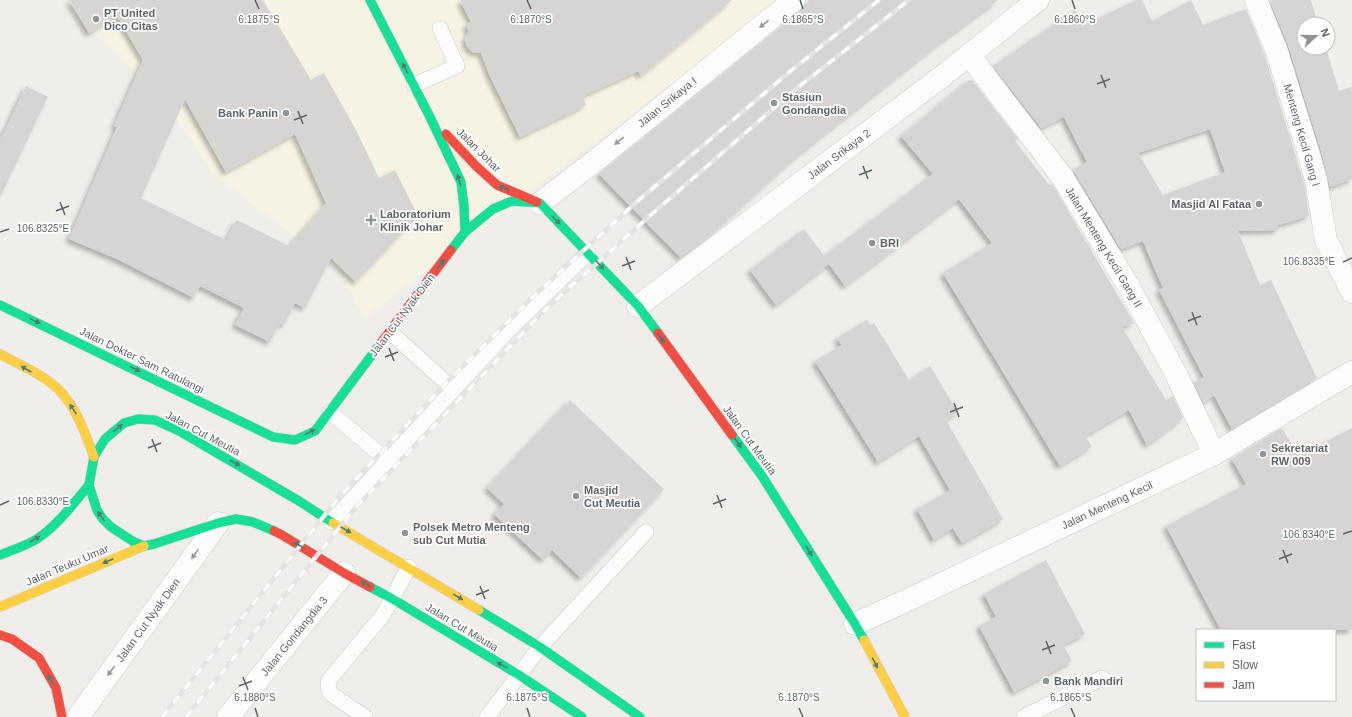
<svg xmlns="http://www.w3.org/2000/svg" width="1352" height="717" font-family="Helvetica,sans-serif">
	<style>
		.commercial { fill: #f7f3e4 }
		.building { fill: #d6d5d3; fill-rule: evenodd; filter: url(#shadow) }
		.lines { fill: none; stroke-linecap: round; stroke-linejoin: round }
		.lane-casing { stroke: #cbcccc; stroke-width: 16 }
		.street-casing { stroke: #cbcccc; stroke-width: 23 }
		.fast-casing { stroke: #cacacb; stroke-width: 10 }
		.slow-casing { stroke: #cacacb; stroke-width: 10 }
		.jam-casing { stroke: #cacacb; stroke-width: 10 }
		.lane { stroke: #fdfcfc; stroke-width: 15 }
		.street { stroke: #fdfcfc; stroke-width: 22 }
		.fast { stroke: #16e098; stroke-width: 9 }
		.slow { stroke: #ffcf43; stroke-width: 9 }
		.jam { stroke: #f24e42; stroke-width: 9 }
		.rail-casing { stroke: #e4e4e4; stroke-width: 4.5 }
		.rail { stroke: #fff; stroke-width: 3; stroke-dasharray: 9; stroke-linecap: butt }
		.oneway { fill: #96999c }
		.oneway2 { fill: #507c72 }
		.ticks { fill: none; stroke: #5f6368; stroke-width: 1.5 }
		.poi-dot { fill: #919496; stroke: #fff; stroke-width: 1.5 }
		.labels { text-anchor: middle; dominant-baseline: central; stroke-width: 3.5; stroke-linejoin: round; paint-order: stroke }
		.poi-label { font-size: 11px; font-weight: bold; fill: #5f6368; stroke: #fff; text-anchor: start }
		.street-label { font-size: 11px; fill: #5f6368; stroke: #fff }
		.ticks-label { font-size: 10px; text-anchor: middle; fill: #5f6368; stroke: #fff; stroke-width: 3.5; stroke-linejoin: round; paint-order: stroke }
	</style>
	<defs>
		<filter id="shadow"><feDropShadow dx="-3.5" dy="3.5" stdDeviation="2" flood-color="#0004"/></filter>
	</defs>
	<rect width="100%" height="100%" fill="#efeeea"/>
	<path class="commercial" d="M 70,0 L 781,0 L 364,318 L 341,273 L 213,173 L 163,100 L 67,6 Z"/>
	<g class="building">
		<path d="M 69,0 L 263,0 L 311,80 L 324,73 L 356,130 L 379,178 L 395,170 L 418,216 L 356,282 L 331,258 L 305,308 L 295,303 L 284,325 L 280,323 L 270,342 L 235,325 L 244,308 L 200,286 L 194,298 L 117,259 L 69,239 L 117,127 L 114,126 L 143,60 L 117,16 L 89,33 ZM 185,99 L 226,172 L 295,134 L 326,203 L 289,246 L 237,220 L 226,240 L 141,198 Z"/>
		<path d="M 460,0 L 732,0 L 641,76 L 638,71 L 583,96 L 586,105 L 520,137 L 490,76 L 481,53 L 472,52 L 467,46 L 465,39 L 469,32 L 466,25 L 471,22 Z"/>
		<path d="M 809,0 L 998,0 L 934,47 L 793,159 L 702,242 L 681,258 L 599,174 L 802,10 Z"/>
		<path d="M 1136,0 L 1142,0 L 1152,21 L 1191,0 L 1203,25 L 1246,9 L 1264,53 L 1304,183 L 1309,216 L 1278,225 L 1278,230 L 1238,231 L 1260,285 L 1271,280 L 1317,378 L 1232,429 L 1214,395 L 1203,403 L 1194,383 L 1204,377 L 1159,290 L 1163,288 L 1143,241 L 1121,249 L 1073,170 L 1087,162 L 1064,117 L 1041,128 L 993,66 L 1075,10 L 1084,25 ZM 1210,129 L 1225,172 L 1163,195 L 1138,153 Z"/>
		<path d="M 1272,0 L 1311,0 L 1318,24 L 1304,24 L 1304,48 L 1326,48 L 1339,91 L 1352,87 L 1352,179 L 1330,187 L 1322,154 L 1288,45 L 1270,1 Z"/>
		<path d="M 969,80 L 970,81 L 972,80 L 1018,139 L 1015,141 L 1049,185 L 1052,184 L 1053,185 L 1134,323 L 1122,327 L 1166,400 L 1173,396 L 1183,418 L 1147,445 L 1129,410 L 1085,436 L 1092,446 L 1060,466 L 943,273 L 992,243 L 959,199 L 845,286 L 829,264 L 776,305 L 750,270 L 804,229 L 824,256 L 933,174 L 901,136 Z"/>
		<path d="M 26,86 L 48,97 L 0,197 L 0,141 Z"/>
		<path d="M 867,320 L 871,325 L 874,323 L 909,380 L 930,366 L 958,412 L 946,420 L 1003,519 L 962,543 L 953,528 L 934,540 L 917,509 L 950,490 L 919,436 L 878,462 L 815,361 L 842,345 L 837,338 Z"/>
		<path d="M 570,400 L 664,489 L 581,578 L 552,550 L 543,560 L 494,514 L 504,504 L 487,488 Z"/>
		<path d="M 1282,428 L 1299,456 L 1352,428 L 1352,630 L 1221,630 L 1166,526 L 1246,484 L 1232,459 Z"/>
		<path d="M 1046,560 L 1085,634 L 1063,645 L 1072,661 L 1014,692 L 979,626 L 996,617 L 984,594 Z"/>
	</g>
	<g class="lines">
		<g class="lane-casing">
			<g id="lane">
				<path d="M 414,85 L 457,66 L 440,28"/>
				<path d="M 390,332 L 453,389"/>
				<path d="M 330,412 L 388,461"/>
				<path d="M 331,522 L 507,332 L 588,253"/>
				<path d="M 365,717 L 331,694 L 328,687 L 329,680 L 383,615 L 409,567"/>
				<path d="M 487,717 L 540,647 L 646,532"/>
				<path d="M 1024,717 L 1102,678"/>
			</g>
		</g>
		<g class="street-casing">
			<g id="street">
				<path d="M 1256,0 L 1276,49 L 1310,158 L 1316,180 L 1326,240 L 1352,292"/>
				<path d="M 969,55 L 1063,178 L 1129,287 L 1176,374 L 1214,454"/>
				<path d="M 540,203 L 595,161 L 794,0"/>
				<path d="M 638,306 L 940,78 L 1038,0"/>
				<path d="M 855,624 L 912,598 L 1214,454 L 1352,372"/>
				<path d="M 78,717 L 218,523"/>
				<path d="M 228,717 L 344,573"/>
			</g>
		</g>
		<g class="fast-casing">
			<g id="fast">
				<path d="M 370,0 L 429,115 L 461,182 L 464,206 L 465,232"/>
				<path d="M 451,250 L 465,232 L 493,209 L 512,201 L 540,203 L 638,306 L 658,333"/>
				<path d="M 0,305 L 273,437 L 295,440 L 315,431 L 380,344"/>
				<path d="M 732,435 L 762,476 L 855,624 L 864,640"/>
				<path d="M 274,531 L 253,522 L 236,519 L 218,523 L 154,544 L 144,546 L 134,542 L 111,527 L 102,518 L 97,510 L 89,485 L 94,457 L 105,439 L 124,423 L 138,419 L 155,420 L 181,432 L 299,501 L 333,523"/>
				<path d="M 0,555 C 12,550 26,546 37,539 C 58,525 73,504 89,485"/>
				<path d="M 370,587 L 391,598 L 519,675 L 582,717"/>
				<path d="M 479,610 L 540,647 L 640,717"/>
			</g>
		</g>
		<g class="slow-casing">
			<g id="slow">
				<path d="M 0,354 C 17,364 36,371 51,383 C 75,401 84,431 94,457"/>
				<path d="M 333,523 L 479,610"/>
				<path d="M 0,607 L 144,546"/>
				<path d="M 864,640 L 905,717"/>
			</g>
		</g>
		<g class="jam-casing">
			<g id="jam">
				<path d="M 446,134 L 476,166 L 497,185 L 537,202"/>
				<path d="M 658,333 L 732,435"/>
				<path d="M 380,344 L 451,250"/>
				<path d="M 274,531 L 282,535 L 344,573 L 370,587"/>
				<path d="M 0,635 L 12,639 L 39,658 L 56,688 L 62,717"/>
			</g>
		</g>
		<use href="#lane" class="lane"/>
		<use href="#street" class="street"/>
		<use href="#fast" class="fast"/>
		<use href="#slow" class="slow"/>
		<use href="#jam" class="jam"/>
		<g class="rail-casing">
			<g id="rail">
				<path d="M 162,717 L 341,495 L 451,378 L 538,292 L 640,199 L 787,74 L 879,0"/>
				<path d="M 186,717 L 357,506 L 547,308 L 653,213 L 796,89 L 909,0"/>
			</g>
		</g>
		<use href="#rail" class="rail"/>
	</g>
	<defs><path id="oneway-solid" d="M-6-.8H1V-3.2L6.5 0L1 3.2V.8H-6Z"/></defs>
	<g class="oneway">
		<use href="#oneway-solid" transform="translate(764 24) rotate(141)"/>
		<use href="#oneway-solid" transform="translate(619 141) rotate(141)"/>
		<use href="#oneway-solid" transform="translate(195 554) rotate(126)"/>
		<use href="#oneway-solid" transform="translate(111 671) rotate(126)"/>
	</g>
	<g class="oneway2">
		<use href="#oneway-solid" transform="translate(405 68) rotate(-117)"/>
		<use href="#oneway-solid" transform="translate(459 180) rotate(-108)"/>
		<use href="#oneway-solid" transform="translate(504 188) rotate(-155)"/>
		<use href="#oneway-solid" transform="translate(556 220) rotate(45)"/>
		<use href="#oneway-solid" transform="translate(441 264) rotate(-53)"/>
		<use href="#oneway-solid" transform="translate(600 265) rotate(47)"/>
		<use href="#oneway-solid" transform="translate(35 321) rotate(26)"/>
		<use href="#oneway-solid" transform="translate(661 338) rotate(54)"/>
		<use href="#oneway-solid" transform="translate(26 369) rotate(-150)"/>
		<use href="#oneway-solid" transform="translate(135 369) rotate(26)"/>
		<use href="#oneway-solid" transform="translate(73 409) rotate(-123)"/>
		<use href="#oneway-solid" transform="translate(118 428) rotate(-39)"/>
		<use href="#oneway-solid" transform="translate(310 432) rotate(-27)"/>
		<use href="#oneway-solid" transform="translate(738 443) rotate(54)"/>
		<use href="#oneway-solid" transform="translate(235 463) rotate(30)"/>
		<use href="#oneway-solid" transform="translate(101 516) rotate(-126)"/>
		<use href="#oneway-solid" transform="translate(346 530) rotate(30)"/>
		<use href="#oneway-solid" transform="translate(35 539) rotate(-31)"/>
		<use href="#oneway-solid" transform="translate(299 545) rotate(-149)"/>
		<use href="#oneway-solid" transform="translate(809 551) rotate(58)"/>
		<use href="#oneway-solid" transform="translate(108 561) rotate(157)"/>
		<use href="#oneway-solid" transform="translate(366 584) rotate(-150)"/>
		<use href="#oneway-solid" transform="translate(458 597) rotate(31)"/>
		<use href="#oneway-solid" transform="translate(875 663) rotate(63)"/>
		<use href="#oneway-solid" transform="translate(502 665) rotate(-149)"/>
		<use href="#oneway-solid" transform="translate(51 680) rotate(-120)"/>
	</g>
	<path class="ticks" d="M 255,0 L 259,9M 527,0 L 531,9M 800,0 L 803,9M 1072,0 L 1075,9M 1101,75 L 1106,88M 1097,84 L 1110,79M 298,111 L 303,124M 294,120 L 307,115M 863,166 L 868,179M 859,175 L 872,170M 60,202 L 65,215M 56,211 L 69,206M 0,232 L 9,229M 626,257 L 631,270M 1343,262 L 1352,258M 622,266 L 635,261M 1192,312 L 1197,325M 1188,321 L 1201,316M 389,348 L 394,361M 385,357 L 398,352M 954,403 L 959,417M 950,412 L 963,407M 152,439 L 157,452M 148,448 L 161,443M 717,495 L 722,508M 713,504 L 726,499M 0,505 L 9,501M 1343,534 L 1352,531M 1283,550 L 1288,563M 1279,559 L 1292,554M 480,586 L 485,599M 476,595 L 489,590M 1046,641 L 1051,654M 1042,650 L 1055,645M 243,677 L 248,690M 239,686 L 252,681M 255,708 L 258,717M 527,708 L 530,717M 799,708 L 803,717M 1071,708 L 1075,717"/>
	<g class="poi-dot">
		<circle cx="96" cy="19" r="4"/>
		<circle cx="774" cy="103" r="4"/>
		<circle cx="286" cy="113" r="4"/>
		<circle cx="1259" cy="204" r="4"/>
		<path d="M369 214h4v4h4v4h-4v4h-4v-4h-4v-4h4z"/>
		<circle cx="872" cy="243" r="4"/>
		<circle cx="1263" cy="454" r="4"/>
		<circle cx="576" cy="496" r="4"/>
		<circle cx="405" cy="533" r="4"/>
		<circle cx="1046" cy="681" r="4"/>
	</g>
	<g class="labels">
		<g class="poi-label">
			<text x="104" y="13">PT United<tspan x="104" dy="13">Dico Citas</tspan></text>
			<text x="782" y="97">Stasiun<tspan x="782" dy="13">Gondangdia</tspan></text>
			<text x="278" y="113" text-anchor="end">Bank Panin</text>
			<text x="1251" y="204" text-anchor="end">Masjid Al Fataa</text>
			<text x="380" y="214">Laboratorium<tspan x="380" dy="13">Klinik Johar</tspan></text>
			<text x="880" y="243">BRI</text>
			<text x="1271" y="448">Sekretariat<tspan x="1271" dy="13">RW 009</tspan></text>
			<text x="584" y="490">Masjid<tspan x="584" dy="13">Cut Meutia</tspan></text>
			<text x="413" y="527">Polsek Metro Menteng<tspan x="413" dy="13">sub Cut Mutia</tspan></text>
			<text x="1054" y="681">Bank Mandiri</text>
		</g>
		<g class="street-label">
			<text transform="translate(667 102) rotate(-39)">Jalan Srikaya I</text>
			<text transform="translate(1302 135) rotate(74)">Menteng Kecil Gang I</text>
			<text transform="translate(479 150) rotate(45)">Jalan Johar</text>
			<text transform="translate(839 154) rotate(-37)">Jalan Srikaya 2</text>
			<text transform="translate(1104 247) rotate(59)">Jalan Menteng Kecil Gang II</text>
			<text transform="translate(402 315) rotate(-53)">Jalan Cut Nyak Dien</text>
			<text transform="translate(142 360) rotate(26)">Jalan Dokter Sam Ratulangi</text>
			<text transform="translate(203 433) rotate(28)">Jalan Cut Meutia</text>
			<text transform="translate(750 440) rotate(54)">Jalan Cut Meutia</text>
			<text transform="translate(1107 505) rotate(-25)">Jalan Menteng Kecil</text>
			<text transform="translate(67 565) rotate(-23)">Jalan Teuku Umar</text>
			<text transform="translate(148 620) rotate(-54)">Jalan Cut Nyak Dien</text>
			<text transform="translate(462 627) rotate(31)">Jalan Cut Meutia</text>
			<text transform="translate(294 636) rotate(-51)">Jalan Gondangdia 3</text>
		</g>
	</g>
	<g class="ticks-label">
		<text x="259" y="23">6.1875°S</text>
		<text x="531" y="23">6.1870°S</text>
		<text x="803" y="23">6.1865°S</text>
		<text x="1075" y="23">6.1860°S</text>
		<text x="43" y="232">106.8325°E</text>
		<text x="1309" y="265">106.8335°E</text>
		<text x="43" y="505">106.8330°E</text>
		<text x="1309" y="538">106.8340°E</text>
		<text x="255" y="701">6.1880°S</text>
		<text x="527" y="701">6.1875°S</text>
		<text x="799" y="701">6.1870°S</text>
		<text x="1071" y="701">6.1865°S</text>
	</g>
	<rect x="1196" y="629" width="140" height="72" fill="#ffffff" stroke="#bfc1c3"/>
	<rect x="1204" y="642" width="20" height="6" fill="#16e098" stroke="#bfc1c3"/>
	<text x="1232" y="649" font-size="12" fill="#5f6368">Fast</text>
	<rect x="1204" y="662" width="20" height="6" fill="#ffcf43" stroke="#bfc1c3"/>
	<text x="1232" y="669" font-size="12" fill="#5f6368">Slow</text>
	<rect x="1204" y="682" width="20" height="6" fill="#f24e42" stroke="#bfc1c3"/>
	<text x="1232" y="689" font-size="12" fill="#5f6368">Jam</text>
	<g transform="translate(1316 36) rotate(69)"><circle r="19" fill="#ffffff" stroke="#bfc1c3"/>
	<path d="M0-3L7 15L0 10L-7 15Z" fill="#919496"/>
	<text y="-6" font-size="11" font-weight="bold" text-anchor="middle" fill="#5f6368">N</text>
	</g>
</svg>
